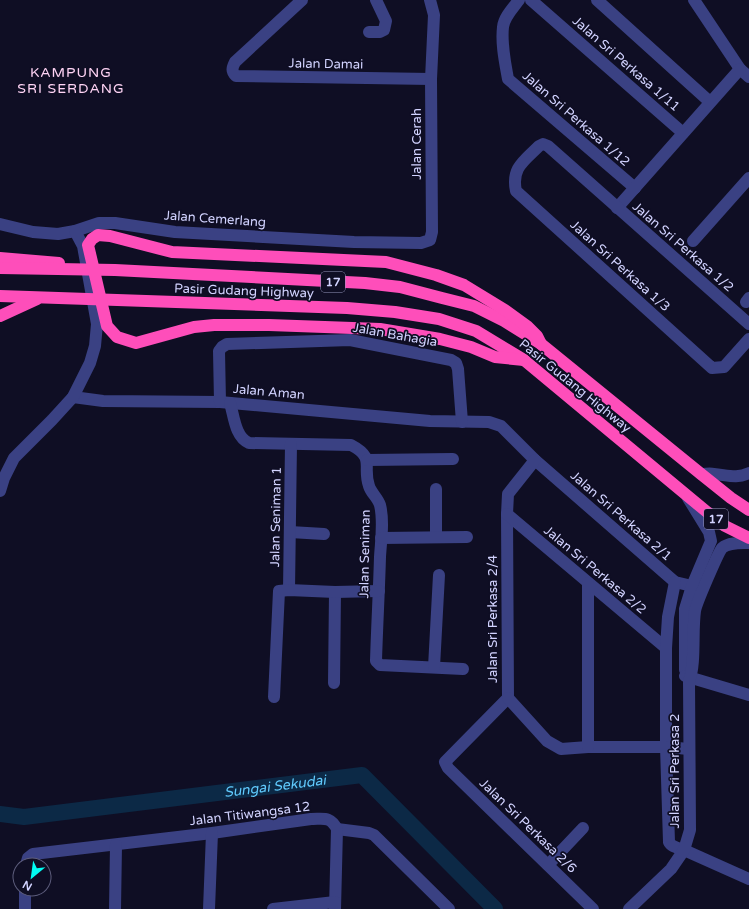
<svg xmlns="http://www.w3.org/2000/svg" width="749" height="909" font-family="'Varela Round',sans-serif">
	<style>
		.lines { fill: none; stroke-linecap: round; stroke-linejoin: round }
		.river { stroke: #0c2946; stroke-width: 16 }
		.minor { stroke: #3a4183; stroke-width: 12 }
		.highway { stroke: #fe4eba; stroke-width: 12 }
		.labels { text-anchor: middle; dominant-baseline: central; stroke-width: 3.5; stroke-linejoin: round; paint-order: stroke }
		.shield { fill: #0f0e24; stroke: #9898bd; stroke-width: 1 }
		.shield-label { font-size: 12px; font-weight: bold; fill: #d2d3ff }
		.street-label { font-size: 13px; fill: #d2d3ff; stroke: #0f0e24 }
		.neighbourhood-label { font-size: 14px; letter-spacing: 1px; fill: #ffd4f5; stroke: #0f0e24 }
		.water-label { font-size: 14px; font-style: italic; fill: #61cbfe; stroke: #0f0e24 }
	</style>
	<rect width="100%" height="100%" fill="#0f0e24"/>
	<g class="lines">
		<path class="river" id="s1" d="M 0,814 L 24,817 L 362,775 L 495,909"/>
		<g class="minor">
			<path d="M 302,0 L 235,62 C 232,68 231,71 236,76 L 431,79"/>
			<path d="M 519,0 C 513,8 504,17 503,27 C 501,44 505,62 508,79 L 635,188"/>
			<path d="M 531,0 L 683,133"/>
			<path d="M 597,0 L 710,102"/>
			<path d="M 694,0 L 740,69 L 749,77"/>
			<path d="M 369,32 L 380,32 L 384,30 L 386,21 L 376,0"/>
			<path d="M 617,208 L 740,69"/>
			<path d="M 0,224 L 33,232 L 58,234 L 75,231 L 99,223 L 115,223 L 175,232 L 354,242 L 421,243 L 430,240 L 432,232 L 431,79 L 434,15 L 430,0"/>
			<path d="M 693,241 L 749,178"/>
			<path d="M 746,302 L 749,298"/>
			<path d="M 749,324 L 548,146 L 543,144 L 539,146 C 524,161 511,168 516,191 L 712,368 L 724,367 L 749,339"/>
			<path d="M 73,397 L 103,401 L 220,402 L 430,421 L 489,422 L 501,426 L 535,460 L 675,582 L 692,586"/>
			<path d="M 220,402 L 219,351 L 222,347 L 227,344 L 350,340 L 451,360 L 456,363 L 458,369 L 462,422"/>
			<path d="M 230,403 C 234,416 235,437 249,443 L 351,445 C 376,458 362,466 369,486 C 371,493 378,498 380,505 C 384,521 381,540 380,557 C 379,592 377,627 376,661 L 380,665 L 463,669"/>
			<path d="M 367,460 L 453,459"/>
			<path d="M 535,460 L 508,494 L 507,514 L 508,698 L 445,762 L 448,768 L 593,909"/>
			<path d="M 701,474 C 706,474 710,473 714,474 C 727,475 737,479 749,473"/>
			<path d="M 436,489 L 436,537"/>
			<path d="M 0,491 L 4,478 L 14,458 L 52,420 L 73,397 L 90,363 L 95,346 L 97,324 L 83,246 L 75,231"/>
			<path d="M 507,514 L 666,648"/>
			<path d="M 290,532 L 324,534"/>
			<path d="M 381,538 L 467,537"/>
			<path d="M 675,582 L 668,617 L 666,648 L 666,747 L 669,842 C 671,847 679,848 684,850 L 749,879"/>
			<path d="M 289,590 L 291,444"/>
			<path d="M 434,667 L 439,575"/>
			<path d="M 685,670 L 685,609 L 692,586 L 711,541 L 709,532 L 688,498"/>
			<path d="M 685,676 L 749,695"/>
			<path d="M 334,683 L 335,592"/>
			<path d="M 274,697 L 279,591 L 289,590 L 335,592 L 379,591"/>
			<path d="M 508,698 L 547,741 L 561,749 L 588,747 L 666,747 L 689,749"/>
			<path d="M 588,747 L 588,583"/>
			<path d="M 337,829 L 369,833 L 374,835 L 449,909"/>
			<path d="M 26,865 L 28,858 L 33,854 L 212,833 L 311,819 C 324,819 330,816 337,829 L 335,909"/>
			<path d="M 548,865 L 583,828"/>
			<path d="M 25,909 L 25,889"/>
			<path d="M 115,909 L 116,845"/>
			<path d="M 209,909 L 212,833"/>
			<path d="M 273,909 L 335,902"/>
			<path d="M 629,909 L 671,869 L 684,850 L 690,830 L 689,681 C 696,664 692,631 695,611 C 696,604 718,553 722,548 C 729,542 741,543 749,543"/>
		</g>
		<g class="highway">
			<path d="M 0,258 L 59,263"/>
			<path d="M 0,268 L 115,270 L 365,283 L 400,287 L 442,298 L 474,306 L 504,321 L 541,344 L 701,474 L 731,498 L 749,510"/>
			<path d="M 0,296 L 347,308 L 395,312 L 439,319 L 476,331 L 524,360 L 707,512 L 725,526 L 749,538"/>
			<path d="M 0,316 L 37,299"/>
			<path d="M 524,360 L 495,357 L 471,347 L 440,339 L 380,329 L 269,325 L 214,325 L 194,327 L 136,343 L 117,337 L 107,326 L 88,245 L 92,239 L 98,235 L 110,236 L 172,252 L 386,262 L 436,275 L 464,285 L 505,310 L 527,326 L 537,336 L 541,344"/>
		</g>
	</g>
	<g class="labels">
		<g class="shield">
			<rect x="321" y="272" width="24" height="20" rx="3"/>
			<rect x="704" y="509" width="24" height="20" rx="3"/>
		</g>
		<g class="shield-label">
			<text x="333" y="282">17</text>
			<text x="716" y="519">17</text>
		</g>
		<g class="street-label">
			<text transform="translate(326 64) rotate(1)">Jalan Damai</text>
			<text transform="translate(626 64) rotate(41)">Jalan Sri Perkasa 1/11</text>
			<text transform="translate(576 119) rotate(41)">Jalan Sri Perkasa 1/12</text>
			<text transform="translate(417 144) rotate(-90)">Jalan Cerah</text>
			<text transform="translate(215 219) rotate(4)">Jalan Cemerlang</text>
			<text transform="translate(683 247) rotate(41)">Jalan Sri Perkasa 1/2</text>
			<text transform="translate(620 266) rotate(42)">Jalan Sri Perkasa 1/3</text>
			<text transform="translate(244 291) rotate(2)">Pasir Gudang Highway</text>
			<text transform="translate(395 335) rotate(10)">Jalan Bahagia</text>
			<text transform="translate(575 386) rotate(39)">Pasir Gudang Highway</text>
			<text transform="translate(269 392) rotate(5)">Jalan Aman</text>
			<text transform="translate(621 516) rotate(41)">Jalan Sri Perkasa 2/1</text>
			<text transform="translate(276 517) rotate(-89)">Jalan Seniman 1</text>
			<text transform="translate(365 554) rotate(-89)">Jalan Seniman</text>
			<text transform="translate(595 570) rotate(40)">Jalan Sri Perkasa 2/2</text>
			<text transform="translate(493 619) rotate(-90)">Jalan Sri Perkasa 2/4</text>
			<text transform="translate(675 771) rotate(-90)">Jalan Sri Perkasa 2</text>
			<text transform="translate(250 814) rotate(-7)">Jalan Titiwangsa 12</text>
			<text transform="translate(528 826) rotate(44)">Jalan Sri Perkasa 2/6</text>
		</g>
		<g class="neighbourhood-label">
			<text x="71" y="72">KAMPUNG<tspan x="71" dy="16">SRI SERDANG</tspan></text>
		</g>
		<g class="water-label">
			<text stroke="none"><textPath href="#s1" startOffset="277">Sungai Sekudai</textPath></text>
		</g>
	</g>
	<g transform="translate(32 877) rotate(209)"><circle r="19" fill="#0f0e24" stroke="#5d5d7c"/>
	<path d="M0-3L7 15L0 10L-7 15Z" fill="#02fbf2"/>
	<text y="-6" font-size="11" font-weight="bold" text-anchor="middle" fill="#d2d3ff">N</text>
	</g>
</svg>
